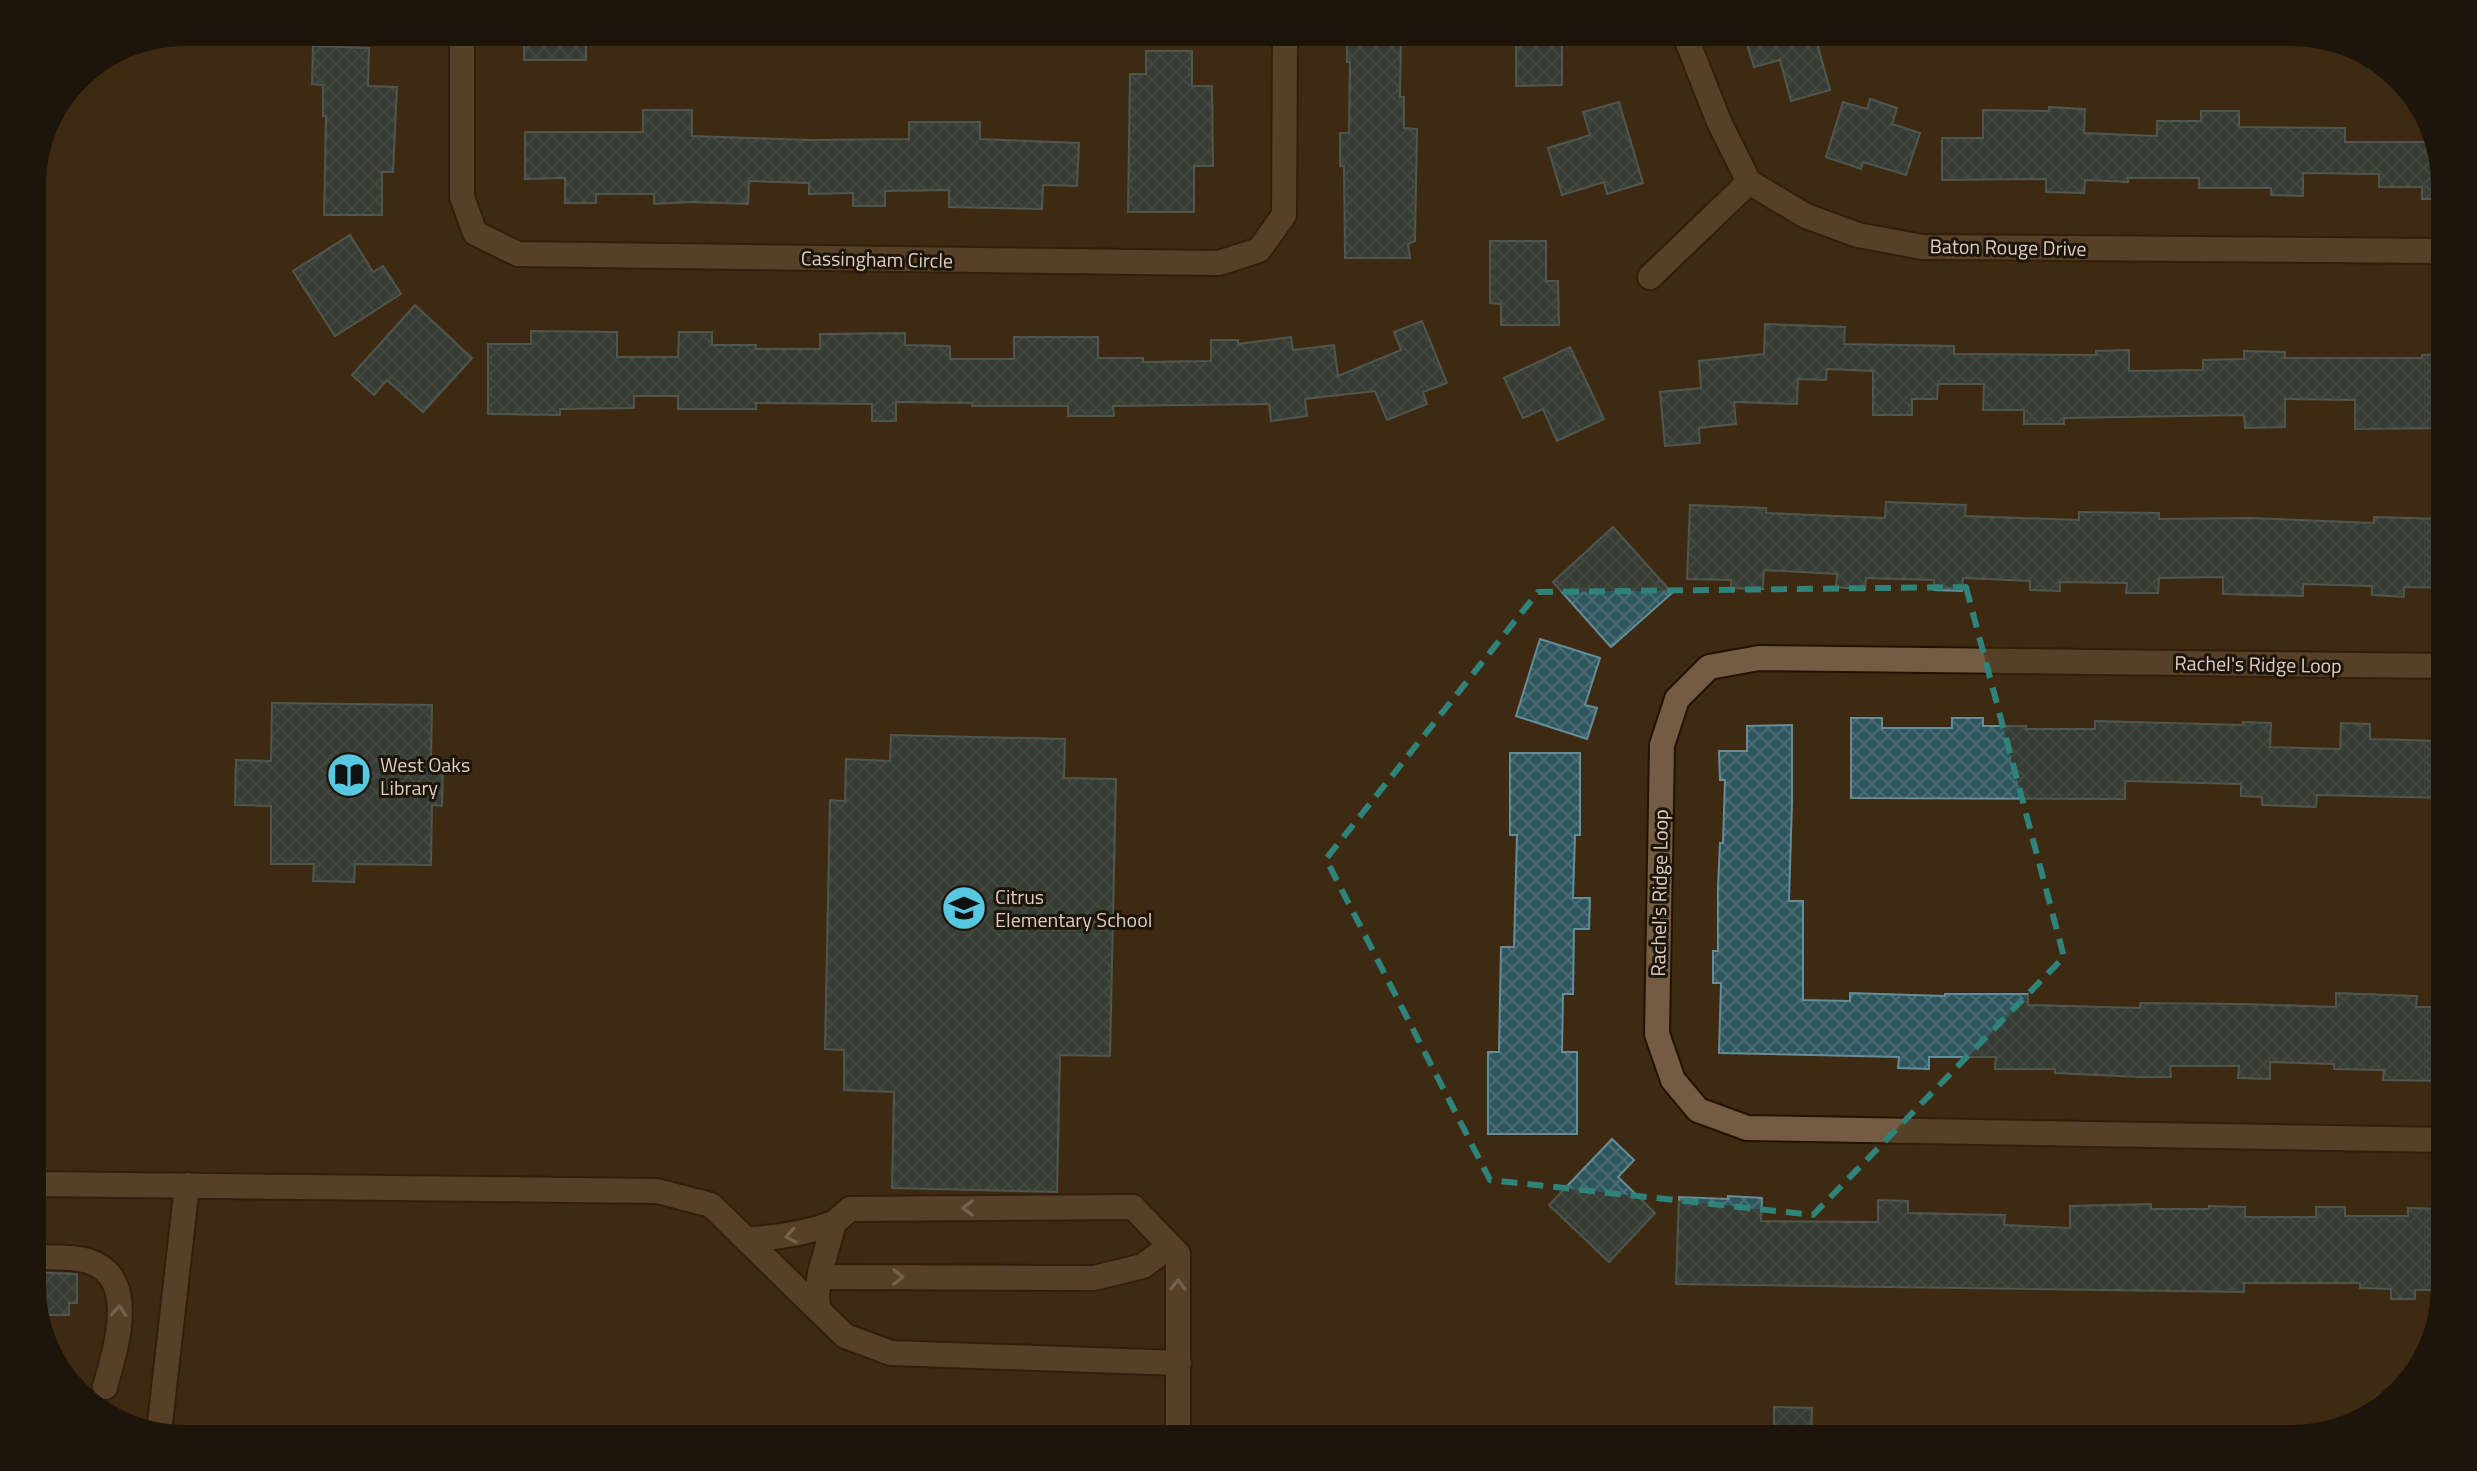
<svg xmlns="http://www.w3.org/2000/svg" width="2477" height="1471" font-family="'Titillium Web',sans-serif">
	<style>
		.water { fill: url(#water-rules); stroke: #59493a; stroke-width: 2 }
		.building { fill: url(#building-cross-hatch); stroke: #648d97; stroke-width: 2 }
		.lines { fill: none; stroke-linecap: round; stroke-linejoin: round }
		.minor-casing { stroke: #241100; stroke-width: 28 }
		.minor { stroke: #735c43; stroke-width: 24 }
		.oneway { stroke: #b7a795 }
		.marked { fill: none; stroke: #2e837a; stroke-width: 6; stroke-dasharray: 16 10; stroke-linejoin: round }
		.labels { text-anchor: middle; dominant-baseline: central; stroke-width: 6; stroke-linejoin: round; paint-order: stroke }
		.street-label { font-size: 20px; fill: #dccfc1; stroke: #1d140a }
		.poi-label { font-size: 20px; fill: #dccfc1; stroke: #1d140a; text-anchor: start }
	</style>
	<defs>
		<pattern id="water-rules" width="6" height="5" patternUnits="userSpaceOnUse" patternTransform="scale(2)"><rect width="6" height="5" fill="#210f00"/><path d="M0 2.5h6" fill="none" stroke="#413123"/></pattern>
		<pattern id="building-cross-hatch" width="8" height="8" patternUnits="userSpaceOnUse" patternTransform="scale(2)"><rect width="8" height="8" fill="#2e565f"/><path d="M0 0l8 8M0 8l8-8" fill="none" stroke="#4c6d74"/></pattern>
	</defs>
	<rect width="100%" height="100%" fill="#3e2912"/>
	<path class="water" d="M 2405,1383 L 2369,1419 L 2362,1421 L 2375,1397 Z"/>
	<g class="building">
		<rect x="524" y="32" width="62" height="28"/>
		<path d="M 1347,32 L 1401,32 L 1400,97 L 1404,97 L 1404,128 L 1417,129 L 1415,241 L 1408,244 L 1410,258 L 1345,258 L 1344,166 L 1340,166 L 1340,133 L 1349,133 L 1350,62 L 1347,62 Z"/>
		<path d="M 1516,32 L 1562,32 L 1562,85 L 1516,86 Z"/>
		<path d="M 1765,32 L 1814,32 L 1830,90 L 1791,101 L 1780,60 L 1754,67 L 1745,38 Z"/>
		<path d="M 313,46 L 369,48 L 368,86 L 397,87 L 393,172 L 382,172 L 382,215 L 324,215 L 326,116 L 323,116 L 323,85 L 312,84 Z"/>
		<path d="M 1146,51 L 1192,51 L 1192,86 L 1212,86 L 1213,166 L 1194,166 L 1194,212 L 1128,212 L 1130,74 L 1146,74 Z"/>
		<path d="M 1870,99 L 1897,108 L 1892,124 L 1920,133 L 1906,175 L 1863,162 L 1861,169 L 1826,157 L 1843,102 L 1867,109 Z"/>
		<path d="M 1619,102 L 1643,183 L 1607,194 L 1604,182 L 1562,195 L 1548,148 L 1590,135 L 1583,112 Z"/>
		<path d="M 2049,107 L 2085,109 L 2084,133 L 2157,136 L 2157,121 L 2201,121 L 2201,111 L 2239,111 L 2239,127 L 2345,128 L 2345,142 L 2435,142 L 2445,174 L 2445,199 L 2422,199 L 2422,187 L 2379,187 L 2379,174 L 2303,173 L 2303,196 L 2271,195 L 2271,188 L 2199,188 L 2199,178 L 2128,178 L 2128,182 L 2085,180 L 2084,193 L 2046,192 L 2046,179 L 1942,180 L 1942,138 L 1983,138 L 1983,110 L 2049,111 Z"/>
		<path d="M 643,110 L 692,110 L 692,136 L 810,140 L 909,139 L 909,122 L 980,122 L 980,139 L 1079,143 L 1077,186 L 1043,185 L 1042,209 L 949,207 L 949,190 L 885,191 L 885,206 L 853,206 L 853,193 L 809,194 L 809,183 L 749,181 L 748,204 L 692,202 L 654,204 L 654,194 L 596,194 L 596,203 L 565,203 L 565,178 L 525,179 L 525,132 L 643,132 Z"/>
		<path d="M 350,235 L 373,272 L 383,266 L 401,294 L 335,336 L 293,271 Z"/>
		<path d="M 1490,241 L 1546,241 L 1546,281 L 1558,281 L 1559,325 L 1501,325 L 1501,304 L 1490,303 Z"/>
		<path d="M 415,305 L 472,358 L 423,412 L 387,380 L 374,395 L 352,375 Z"/>
		<path d="M 1422,321 L 1447,383 L 1423,392 L 1427,404 L 1387,420 L 1375,391 L 1305,399 L 1307,416 L 1271,421 L 1269,404 L 1113,406 L 1114,416 L 1068,416 L 1068,406 L 972,406 L 972,403 L 896,402 L 896,421 L 872,421 L 872,404 L 756,403 L 756,409 L 678,409 L 678,396 L 634,396 L 634,408 L 560,409 L 560,415 L 488,414 L 488,344 L 531,344 L 531,331 L 617,332 L 617,357 L 678,357 L 679,332 L 712,332 L 712,345 L 756,345 L 756,349 L 820,349 L 820,334 L 905,333 L 905,345 L 950,346 L 950,359 L 1014,359 L 1014,337 L 1098,337 L 1098,358 L 1143,358 L 1143,362 L 1211,361 L 1211,340 L 1238,340 L 1238,344 L 1291,337 L 1293,350 L 1334,345 L 1338,376 L 1401,350 L 1394,332 Z"/>
		<path d="M 1765,324 L 1845,327 L 1844,344 L 1954,346 L 1954,354 L 2096,355 L 2096,351 L 2129,350 L 2129,371 L 2203,370 L 2203,360 L 2244,359 L 2244,351 L 2285,352 L 2285,358 L 2422,358 L 2422,355 L 2445,354 L 2445,428 L 2355,429 L 2355,400 L 2285,399 L 2285,427 L 2245,428 L 2244,415 L 2064,418 L 2064,424 L 2024,424 L 2024,410 L 1983,410 L 1984,384 L 1938,384 L 1937,399 L 1912,399 L 1912,415 L 1873,415 L 1873,371 L 1827,369 L 1826,380 L 1798,379 L 1797,404 L 1734,402 L 1736,424 L 1699,428 L 1700,443 L 1665,446 L 1660,392 L 1701,388 L 1699,361 L 1764,354 Z"/>
		<path d="M 1570,347 L 1604,419 L 1557,441 L 1543,409 L 1523,418 L 1504,378 Z"/>
		<path d="M 1886,502 L 1966,505 L 1965,516 L 2079,520 L 2079,512 L 2159,513 L 2159,519 L 2252,518 L 2374,523 L 2374,517 L 2445,519 L 2445,588 L 2404,587 L 2404,597 L 2372,595 L 2372,586 L 2303,584 L 2303,596 L 2223,594 L 2223,577 L 2159,578 L 2158,593 L 2126,593 L 2127,583 L 2060,582 L 2060,591 L 2030,590 L 2030,581 L 1963,578 L 1962,591 L 1934,590 L 1934,580 L 1866,578 L 1865,589 L 1836,587 L 1837,574 L 1764,570 L 1763,589 L 1731,588 L 1731,580 L 1687,579 L 1690,505 L 1766,508 L 1766,513 L 1885,518 Z"/>
		<path d="M 1613,527 L 1672,593 L 1611,647 L 1553,582 Z"/>
		<path d="M 1540,639 L 1600,658 L 1585,705 L 1597,708 L 1587,739 L 1516,716 Z"/>
		<path d="M 272,703 L 432,705 L 431,762 L 443,762 L 442,806 L 432,805 L 431,865 L 355,864 L 354,882 L 313,881 L 314,864 L 271,864 L 271,806 L 235,805 L 236,760 L 271,761 Z"/>
		<path d="M 1851,718 L 1882,718 L 1882,728 L 1952,728 L 1952,718 L 1983,718 L 1983,726 L 2026,726 L 2026,729 L 2095,729 L 2095,721 L 2243,725 L 2243,722 L 2271,723 L 2270,747 L 2340,749 L 2341,723 L 2370,724 L 2370,739 L 2445,741 L 2445,798 L 2317,795 L 2316,807 L 2262,805 L 2262,797 L 2241,796 L 2241,784 L 2125,781 L 2125,799 L 1851,798 Z"/>
		<path d="M 1792,725 L 1792,802 L 1789,901 L 1803,901 L 1803,1000 L 1850,1001 L 1850,993 L 1945,996 L 1945,994 L 2028,994 L 2028,1005 L 2140,1008 L 2140,1003 L 2244,1004 L 2336,1007 L 2336,993 L 2417,996 L 2416,1007 L 2445,1007 L 2445,1081 L 2383,1080 L 2384,1070 L 2334,1069 L 2334,1064 L 2270,1062 L 2270,1079 L 2238,1078 L 2239,1066 L 2170,1066 L 2171,1077 L 2140,1077 L 2055,1073 L 2055,1069 L 1995,1069 L 1996,1057 L 1929,1057 L 1929,1069 L 1898,1068 L 1899,1057 L 1719,1053 L 1721,983 L 1713,983 L 1713,951 L 1718,951 L 1718,888 L 1720,843 L 1723,843 L 1725,780 L 1720,780 L 1719,751 L 1747,751 L 1747,726 Z"/>
		<path d="M 891,735 L 1065,739 L 1064,778 L 1116,779 L 1110,1056 L 1060,1055 L 1057,1192 L 892,1188 L 894,1092 L 844,1090 L 844,1050 L 825,1049 L 830,800 L 845,801 L 846,759 L 890,761 Z"/>
		<path d="M 1510,753 L 1580,753 L 1580,835 L 1575,835 L 1573,898 L 1590,898 L 1589,929 L 1574,929 L 1573,994 L 1563,994 L 1562,1052 L 1577,1052 L 1577,1134 L 1488,1134 L 1488,1052 L 1499,1052 L 1501,947 L 1514,947 L 1517,835 L 1510,835 Z"/>
		<path d="M 1612,1139 L 1634,1160 L 1618,1177 L 1655,1213 L 1609,1262 L 1549,1205 Z"/>
		<path d="M 1728,1196 L 1762,1198 L 1761,1221 L 1878,1222 L 1878,1200 L 1908,1201 L 1908,1213 L 2005,1215 L 2004,1225 L 2070,1228 L 2070,1206 L 2151,1204 L 2151,1209 L 2209,1209 L 2209,1206 L 2245,1207 L 2245,1217 L 2316,1217 L 2316,1207 L 2345,1207 L 2345,1216 L 2408,1216 L 2408,1208 L 2442,1209 L 2441,1290 L 2415,1290 L 2415,1299 L 2391,1299 L 2391,1289 L 2360,1288 L 2360,1283 L 2244,1283 L 2244,1292 L 1676,1284 L 1679,1197 L 1728,1199 Z"/>
		<path d="M 32,1272 L 77,1274 L 77,1303 L 69,1303 L 69,1315 L 38,1315 L 32,1297 Z"/>
		<path d="M 1774,1407 L 1812,1408 L 1811,1439 L 1774,1439 Z"/>
	</g>
	<g class="lines">
		<g class="minor-casing">
			<g id="minor">
				<path d="M 462,32 L 462,197 L 475,233 L 518,254 L 1219,263 L 1259,250 L 1284,215 L 1285,32"/>
				<path d="M 1687,32 L 1688,43 L 1719,122 L 1749,182 L 1806,216 L 1858,235 L 1922,247 L 2445,251"/>
				<path d="M 1650,277 L 1749,182"/>
				<path d="M 2445,666 L 1759,658 L 1709,667 L 1677,699 L 1662,745 L 1657,1034 L 1673,1080 L 1698,1110 L 1747,1128 L 2445,1140"/>
				<path d="M 32,1184 L 657,1191 L 711,1205 L 845,1336 L 891,1353 L 1179,1363"/>
				<path d="M 746,1239 C 777,1238 804,1234 834,1223"/>
				<path d="M 32,1257 C 50,1258 71,1256 88,1261 C 140,1277 115,1350 105,1387"/>
				<path d="M 820,1277 L 1094,1278 L 1143,1266 L 1170,1246"/>
				<path d="M 818,1309 L 817,1294 L 820,1273 L 834,1223 L 850,1209 L 1133,1207 L 1178,1254 L 1178,1439"/>
				<path d="M 159,1432 L 187,1185"/>
			</g>
		</g>
		<use href="#minor" class="minor"/>
	</g>
	<defs><path id="oneway-chevron" d="M-2-3.5L2.5 0L-2 3.5" fill="none" stroke-width="1.6" stroke-linecap="round" stroke-linejoin="round" transform="scale(2)"/></defs>
	<g class="oneway">
		<use href="#oneway-chevron" transform="translate(968 1208) rotate(180)"/>
		<use href="#oneway-chevron" transform="translate(791 1236) rotate(170)"/>
		<use href="#oneway-chevron" transform="translate(898 1277)"/>
		<use href="#oneway-chevron" transform="translate(1178 1285) rotate(-90)"/>
		<use href="#oneway-chevron" transform="translate(119 1311) rotate(-86)"/>
	</g>
	<path d="M0 0H2477V1471H0ZM 1966,587 L 2064,957 L 1813,1215 L 1490,1180 L 1326,859 L 1538,592 Z" fill="#3e2912" fill-opacity=".55" fill-rule="evenodd"/>
	<path class="marked" d="M 1966,587 L 2064,957 L 1813,1215 L 1490,1180 L 1326,859 L 1538,592 Z"/>
	<defs>
		<g id="library-disc" transform="scale(2.3)"><circle r="9.5" fill="#56c9e1" stroke="#1d140a"/><path d="M-6-4Q-3-5.5-.7-3.5V5Q-3 3-6 4ZM6-4Q3-5.5 .7-3.5V5Q3 3 6 4Z" fill="#111"/></g>
		<g id="school-disc" transform="scale(2.3)"><circle r="9.5" fill="#56c9e1" stroke="#1d140a"/><path d="M0-5L7-2L0 1L-7-2ZM-4 1L0 2.5L4 1V4Q0 6-4 4Z" fill="#111"/></g>
	</defs>
	<g fill-rule="evenodd">
		<use href="#library-disc" x="349" y="775"/>
		<use href="#school-disc" x="964" y="908"/>
	</g>
	<g class="labels">
		<g class="street-label">
			<text transform="translate(2008 247) rotate(1)">Baton Rouge Drive</text>
			<text transform="translate(877 259) rotate(1)">Cassingham Circle</text>
			<text transform="translate(2258 664) rotate(1)">Rachel's Ridge Loop</text>
			<text transform="translate(1659 893) rotate(-89)">Rachel's Ridge Loop</text>
		</g>
		<g class="poi-label">
			<text x="380" y="764">West Oaks<tspan x="380" dy="23">Library</tspan></text>
			<text x="995" y="896">Citrus<tspan x="995" dy="23">Elementary School</tspan></text>
		</g>
	</g>
	<path d="M0 0H2477V1471H0ZM184 46H2293A138 138 0 0 1 2431 184V1287A138 138 0 0 1 2293 1425H184A138 138 0 0 1 46 1287V184A138 138 0 0 1 184 46Z" fill="#1d140a" fill-rule="evenodd"/>
</svg>
